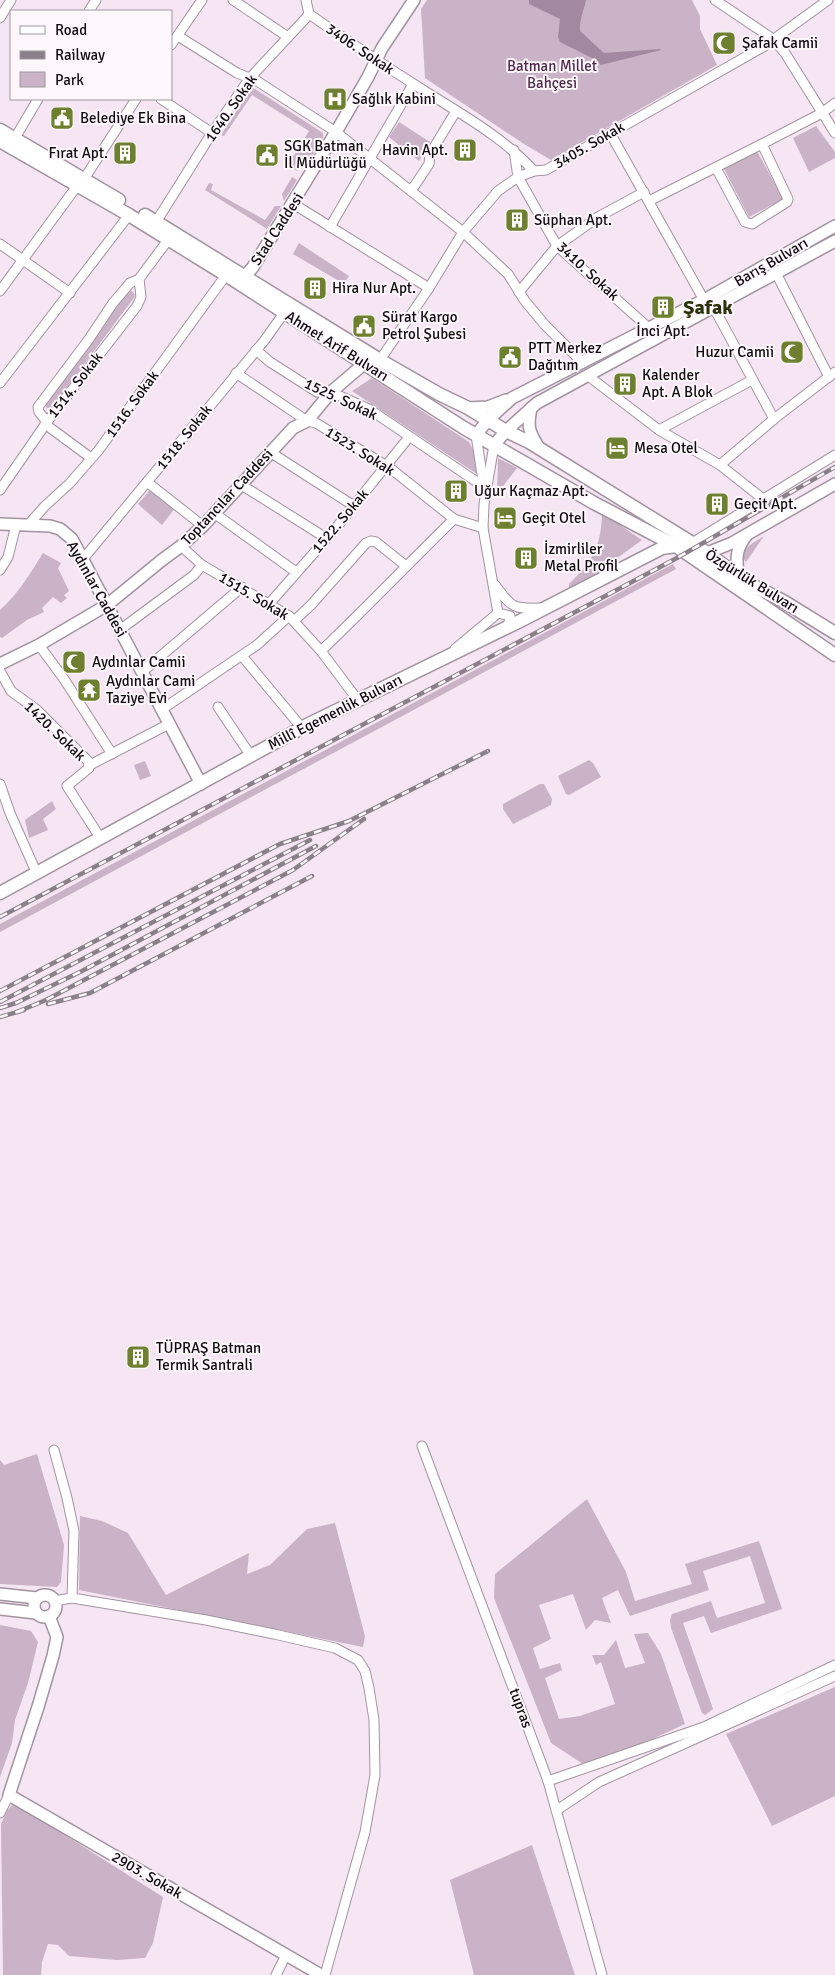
<svg xmlns="http://www.w3.org/2000/svg" width="835" height="1975" font-family="Signika,sans-serif">
	<style>
		.green { fill: #cab2c7 }
		.water { fill: #a2899f }
		.lines { fill: none; stroke-linecap: round; stroke-linejoin: round }
		.street-casing { stroke: #a293a0; stroke-width: 11 }
		.secondary-casing { stroke: #a293a0; stroke-width: 14 }
		.primary-casing { stroke: #a293a0; stroke-width: 15 }
		.street { stroke: #fff; stroke-width: 9 }
		.secondary { stroke: #fff; stroke-width: 11 }
		.primary { stroke: #fff; stroke-width: 12 }
		.rail-casing { stroke: #8b8089; stroke-width: 4.5 }
		.rail { stroke: #fdf7fc; stroke-width: 2.5; stroke-dasharray: 8; stroke-linecap: butt }
		.labels { text-anchor: middle; dominant-baseline: central; stroke-width: 4; stroke-linejoin: round; paint-order: stroke }
		.poi-label { font-size: 15px; fill: #100b0f; stroke: #fdf7fc; text-anchor: start }
		.street-label { font-size: 15px; fill: #100b0f; stroke: #fdf7fc }
		.park-label { font-size: 15px; fill: #4f2a4c; stroke: #fdf7fc }
		.district-label { font-size: 20px; font-weight: bold; fill: #2a320b; stroke: #fdf7fc }
	</style>
	<rect width="100%" height="100%" fill="#f6e6f4"/>
	<g class="green">
		<path d="M 427,0 L 692,0 L 700,16 L 700,29 L 717,65 L 551,160 L 524,144 L 425,78 L 421,9 Z"/>
		<path d="M 252,87 L 323,133 L 323,139 L 319,138 L 315,146 L 317,148 L 305,167 L 301,164 L 297,171 L 288,165 L 309,131 L 252,95 L 224,136 L 221,135 Z"/>
		<path d="M 399,122 L 430,142 L 419,161 L 389,137 Z"/>
		<path d="M 816,126 L 835,152 L 835,158 L 809,172 L 793,138 Z"/>
		<path d="M 757,151 L 783,199 L 749,217 L 724,169 Z"/>
		<path d="M 292,177 L 297,180 L 284,201 L 282,194 Z"/>
		<path d="M 209,183 L 213,184 L 211,190 L 265,220 L 275,206 L 281,206 L 267,229 L 205,190 Z"/>
		<path d="M 299,243 L 349,276 L 344,284 L 293,254 Z"/>
		<path d="M 128,290 L 132,291 L 135,295 L 133,299 L 50,410 L 46,407 L 44,403 Z"/>
		<path d="M 372,378 L 469,442 L 474,451 L 477,474 L 352,391 Z"/>
		<path d="M 498,458 L 517,468 L 497,494 Z"/>
		<path d="M 150,490 L 154,490 L 175,508 L 162,525 L 138,504 Z"/>
		<path d="M 602,515 L 611,519 L 642,540 L 569,593 L 569,584 C 591,563 601,547 602,515 Z"/>
		<path d="M 764,536 L 746,562 C 736,550 755,542 764,536 Z"/>
		<path d="M 43,553 L 61,563 L 58,568 L 69,591 L 64,595 L 67,598 L 61,603 L 53,597 L 42,608 L 44,612 L 27,620 L 2,638 L 0,637 L 0,610 C 18,594 30,574 43,553 Z"/>
		<path d="M 673,564 L 676,569 L 0,932 L 0,924 Z"/>
		<path d="M 589,760 L 593,763 L 601,777 L 569,795 L 566,794 L 558,776 Z"/>
		<path d="M 145,761 L 151,776 L 140,780 L 134,765 Z"/>
		<path d="M 540,784 L 544,784 L 552,799 L 551,805 L 513,824 L 503,809 L 503,804 Z"/>
		<path d="M 52,801 L 56,809 L 43,819 L 48,830 L 29,838 L 25,820 Z"/>
		<path d="M 37,1454 L 64,1545 L 61,1582 L 57,1587 L 0,1584 L 0,1460 L 4,1465 Z"/>
		<path d="M 587,1499 L 626,1572 L 635,1601 L 692,1584 L 685,1564 L 759,1541 L 782,1609 L 711,1633 L 704,1616 L 683,1623 L 713,1709 L 705,1715 L 702,1713 L 671,1628 L 670,1620 L 672,1614 L 711,1601 L 717,1618 L 765,1603 L 750,1556 L 703,1571 L 709,1590 L 630,1616 L 618,1590 L 602,1598 L 611,1623 L 595,1620 L 586,1630 L 573,1594 L 539,1605 L 551,1639 L 533,1648 L 540,1669 L 560,1663 L 562,1670 L 545,1678 L 559,1719 L 580,1716 L 615,1704 L 601,1662 L 596,1665 L 592,1655 L 604,1655 L 616,1640 L 625,1668 L 645,1663 L 634,1634 L 648,1633 L 661,1654 L 685,1724 L 589,1768 L 551,1743 L 494,1598 L 495,1574 Z"/>
		<path d="M 80,1516 L 102,1521 L 128,1533 L 166,1595 L 249,1553 L 247,1574 L 270,1565 L 307,1529 L 335,1523 L 365,1636 L 363,1647 L 79,1590 Z"/>
		<path d="M 0,1625 L 31,1631 L 38,1642 L 28,1683 L 15,1720 L 12,1743 L 0,1777 Z"/>
		<path d="M 835,1687 L 835,1796 L 772,1826 L 726,1734 Z"/>
		<path d="M 14,1803 L 163,1897 L 153,1943 L 145,1958 L 117,1960 L 69,1956 L 58,1945 L 48,1944 L 42,1962 L 41,1975 L 3,1975 L 1,1824 L 7,1811 Z"/>
		<path d="M 532,1845 L 575,1975 L 474,1975 L 450,1880 Z"/>
	</g>
	<path class="water" d="M 529,0 L 586,0 C 584,10 579,21 580,31 L 604,53 L 660,49 L 661,50 L 601,65 L 594,61 L 594,59 L 560,42 L 558,37 L 560,19 L 529,4 Z"/>
	<g class="lines">
		<g class="street-casing">
			<g id="street">
				<path d="M 233,0 L 288,37"/>
				<path d="M 715,0 L 773,39 L 785,53 L 835,133"/>
				<path d="M 89,11 L 96,0"/>
				<path d="M 309,14 C 345,39 382,64 420,88 C 459,113 502,136 534,171"/>
				<path d="M 0,18 L 11,0"/>
				<path d="M 178,36 L 237,73 L 257,81 L 336,132 L 463,232 L 508,274 L 525,301 L 545,325 L 583,363"/>
				<path d="M 171,45 L 202,0"/>
				<path d="M 161,99 L 212,133"/>
				<path d="M 610,133 L 704,300"/>
				<path d="M 15,138 L 38,99"/>
				<path d="M 514,150 L 518,177 L 557,246 L 650,329"/>
				<path d="M 716,168 L 745,222 L 752,224 L 787,202 L 788,199 L 762,144"/>
				<path d="M 84,179 L 136,99"/>
				<path d="M 411,191 L 429,164 L 430,154 L 456,111"/>
				<path d="M 649,201 L 762,144 L 822,113 L 835,103"/>
				<path d="M 292,203 L 429,288"/>
				<path d="M 156,222 L 212,133 L 249,79 L 305,19 L 309,14 L 306,0"/>
				<path d="M 330,227 L 413,84"/>
				<path d="M 0,244 L 70,293"/>
				<path d="M 776,273 L 829,377"/>
				<path d="M 0,291 L 77,186"/>
				<path d="M 519,292 L 557,246 L 598,217 L 644,192"/>
				<path d="M 714,308 L 774,419"/>
				<path d="M 256,350 L 270,362 L 317,392 L 331,392 L 369,409 L 477,482"/>
				<path d="M 380,360 L 429,288 L 463,232 L 498,191 L 518,177 L 534,171 L 546,170 L 763,47 L 828,0"/>
				<path d="M 236,373 L 307,421 L 316,423 L 390,468 L 454,519 L 483,528"/>
				<path d="M 587,375 L 659,430 L 720,465 L 763,499"/>
				<path d="M 0,383 L 129,215"/>
				<path d="M 47,422 L 39,412 L 38,407 L 89,339 L 113,303 L 130,283 L 139,279 L 168,240"/>
				<path d="M 45,424 L 91,458"/>
				<path d="M 659,430 L 752,380"/>
				<path d="M 476,435 L 483,481 L 487,489"/>
				<path d="M 270,452 L 354,506"/>
				<path d="M 720,465 L 774,419 L 835,372"/>
				<path d="M 147,482 L 203,526"/>
				<path d="M 240,484 L 326,538"/>
				<path d="M 0,490 L 47,422 L 137,306 L 141,297 L 139,279"/>
				<path d="M 214,513 L 296,572"/>
				<path d="M 28,525 L 45,506 L 70,483 L 98,451 L 226,275"/>
				<path d="M 692,543 L 835,455"/>
				<path d="M 181,546 L 202,565 L 289,616 L 321,651 L 357,699"/>
				<path d="M 83,559 L 264,341 L 284,313"/>
				<path d="M 0,570 L 8,557 L 16,525"/>
				<path d="M 495,585 C 512,608 513,609 541,608"/>
				<path d="M 269,604 L 336,528 L 409,437"/>
				<path d="M 498,613 L 510,616 L 510,620 L 507,627"/>
				<path d="M 294,621 L 311,605 L 366,543 L 371,541 L 376,542 L 406,566"/>
				<path d="M 121,629 L 194,575 L 202,565"/>
				<path d="M 39,645 L 64,679 L 112,754"/>
				<path d="M 455,649 L 498,613 L 483,528 L 484,504 L 494,445"/>
				<path d="M 321,651 C 366,608 409,563 454,519"/>
				<path d="M 242,656 L 302,728"/>
				<path d="M 0,671 L 11,691 L 37,710 L 88,761 L 89,768 L 67,786 L 101,839"/>
				<path d="M 142,672 L 242,587"/>
				<path d="M 218,707 L 251,756"/>
				<path d="M 161,710 L 257,645 L 289,616"/>
				<path d="M 90,765 L 169,724"/>
				<path d="M 0,784 L 10,813 L 37,874"/>
				<path d="M 422,1446 L 548,1781 L 602,1975"/>
				<path d="M 54,1450 L 67,1498 L 74,1531 L 72,1598"/>
				<path d="M 54,1601 L 72,1598 L 206,1620 L 274,1634 L 335,1648 L 358,1660 L 365,1671 L 369,1688 L 374,1720 L 375,1775 L 365,1832 L 325,1975"/>
				<path d="M 548,1781 L 704,1727 L 835,1665"/>
				<path d="M 557,1810 L 599,1782 L 835,1676"/>
				<path d="M 0,1813 L 9,1795"/>
				<path d="M 276,1975 L 286,1955"/>
			</g>
		</g>
		<g class="secondary-casing">
			<g id="secondary">
				<path d="M 245,276 L 253,267 L 336,132 L 368,77 L 382,48 L 414,0"/>
				<path d="M 468,408 L 488,407 L 506,400"/>
				<path d="M 531,408 C 527,427 529,432 539,448"/>
				<path d="M 476,435 L 488,420 L 512,398 L 704,300 L 835,226"/>
				<path d="M 494,445 L 506,431 L 537,403 L 835,241"/>
				<path d="M 0,524 L 50,526 L 60,529 L 72,539 L 201,784"/>
				<path d="M 707,553 L 732,543 L 835,484"/>
				<path d="M 738,574 C 736,558 736,549 746,536"/>
				<path d="M 0,664 L 39,645 L 107,605 L 162,560 L 181,546 L 203,526 L 293,428 L 307,421 L 331,392 L 365,363"/>
				<path d="M 0,1594 L 37,1598"/>
				<circle cx="45" cy="1606" r="11"/>
				<path d="M 0,1609 L 36,1613"/>
				<path d="M 49,1616 L 57,1637 L 53,1656 L 38,1707 L 9,1795 L 321,1975"/>
			</g>
		</g>
		<g class="primary-casing">
			<g id="primary">
				<path d="M 0,130 L 119,200"/>
				<path d="M 0,141 L 129,215 L 226,275 L 464,428 L 594,503 L 676,546 L 835,655"/>
				<path d="M 145,215 L 385,363 L 439,394 L 468,408 L 506,431 L 529,442 L 697,546 L 750,584 L 783,601 L 835,633"/>
				<path d="M 0,893 L 307,725 L 518,622 L 662,548 L 676,546"/>
			</g>
		</g>
		<use href="#street" class="street"/>
		<use href="#secondary" class="secondary"/>
		<use href="#primary" class="primary"/>
		<g class="rail-casing">
			<g id="rail">
				<path d="M 0,917 L 677,558 L 835,467"/>
				<path d="M 0,991 L 280,844 L 349,821 L 488,751"/>
				<path d="M 0,1002 L 310,840"/>
				<path d="M 48,1004 L 90,993 L 312,876"/>
				<path d="M 0,1008 L 16,1003 L 82,971 L 316,846"/>
				<path d="M 17,1012 L 46,1000 L 293,870 L 364,819"/>
				<path d="M 0,1017 L 24,1010"/>
			</g>
		</g>
		<use href="#rail" class="rail"/>
	</g>
	<defs>
		<g id="mosque-square" transform="scale(1.25)"><rect x="-9" y="-9" width="18" height="18" rx="4" fill="#6e7f2f" stroke="#fdf7fc"/><path d="M3.5-4.9A6 6 0 1 0 3.5 4.9A5 5 0 1 1 3.5-4.9Z" fill="#fff"/></g>
		<g id="hospital-square" transform="scale(1.25)"><rect x="-9" y="-9" width="18" height="18" rx="4" fill="#6e7f2f" stroke="#fdf7fc"/><path d="M-5-5h3v3.5h4V-5h3V5h-3V1.5h-4V5h-3Z" fill="#fff"/></g>
		<g id="civic-square" transform="scale(1.25)"><rect x="-9" y="-9" width="18" height="18" rx="4" fill="#6e7f2f" stroke="#fdf7fc"/><path d="M-.6-6.5H3V-4.5H.6V-3L4-1V1h2V6H-6V1h2V-1L-.6-3ZM-1.2 2.5V6h2.4V2.5Z" fill="#fff"/></g>
		<g id="building-square" transform="scale(1.25)"><rect x="-9" y="-9" width="18" height="18" rx="4" fill="#6e7f2f" stroke="#fdf7fc"/><path d="M-4-6H4V6H1V3H-1V6H-4ZM-2.5-4.3h1.7v1.8h-1.7ZM.8-4.3h1.7v1.8H.8ZM-2.5-1h1.7V.8h-1.7ZM.8-1h1.7V.8H.8Z" fill="#fff"/></g>
		<g id="hotel-square" transform="scale(1.25)"><rect x="-9" y="-9" width="18" height="18" rx="4" fill="#6e7f2f" stroke="#fdf7fc"/><path d="M-6-4.5h1.5V1H6V5H4.5V3h-9V5H-6ZM-4 0a1.8 1.8 0 1 1 3.6 0ZM.5 0V-2.5h3Q6-2.5 6 0Z" fill="#fff"/></g>
		<g id="temple-square" transform="scale(1.25)"><rect x="-9" y="-9" width="18" height="18" rx="4" fill="#6e7f2f" stroke="#fdf7fc"/><path d="M0-6L5-2H3V0L6.5 2.5H4V6H1.5V3h-3V6H-4V2.5H-6.5L-3 0V-2H-5Z" fill="#fff"/></g>
	</defs>
	<g fill-rule="evenodd">
		<use href="#mosque-square" x="724" y="43"/>
		<use href="#hospital-square" x="335" y="99"/>
		<use href="#civic-square" x="62" y="118"/>
		<use href="#building-square" x="465" y="150"/>
		<use href="#building-square" x="125" y="153"/>
		<use href="#civic-square" x="267" y="155"/>
		<use href="#building-square" x="517" y="220"/>
		<use href="#building-square" x="315" y="288"/>
		<use href="#building-square" x="663" y="307"/>
		<use href="#civic-square" x="364" y="326"/>
		<use href="#mosque-square" x="792" y="352"/>
		<use href="#civic-square" x="510" y="357"/>
		<use href="#building-square" x="625" y="384"/>
		<use href="#hotel-square" x="617" y="448"/>
		<use href="#building-square" x="456" y="491"/>
		<use href="#building-square" x="717" y="504"/>
		<use href="#hotel-square" x="505" y="518"/>
		<use href="#building-square" x="526" y="558"/>
		<use href="#mosque-square" x="74" y="662"/>
		<use href="#temple-square" x="89" y="690"/>
		<use href="#building-square" x="138" y="1357"/>
	</g>
	<g class="labels">
		<g class="poi-label">
			<text x="742" y="43">Şafak Camii</text>
			<text x="352" y="99">Sağlık Kabini</text>
			<text x="80" y="118">Belediye Ek Bina</text>
			<text x="284" y="146">SGK Batman<tspan x="284" dy="17">İl Müdürlüğü</tspan></text>
			<text x="448" y="150" text-anchor="end">Havin Apt.</text>
			<text x="108" y="153" text-anchor="end">Fırat Apt.</text>
			<text x="534" y="220">Süphan Apt.</text>
			<text x="332" y="288">Hira Nur Apt.</text>
			<text x="382" y="317">Sürat Kargo<tspan x="382" dy="17">Petrol Şubesi</tspan></text>
			<text x="663" y="331" text-anchor="middle">İnci Apt.</text>
			<text x="528" y="348">PTT Merkez<tspan x="528" dy="17">Dağıtım</tspan></text>
			<text x="774" y="352" text-anchor="end">Huzur Camii</text>
			<text x="642" y="375">Kalender<tspan x="642" dy="17">Apt. A Blok</tspan></text>
			<text x="634" y="448">Mesa Otel</text>
			<text x="474" y="491">Uğur Kaçmaz Apt.</text>
			<text x="734" y="504">Geçit Apt.</text>
			<text x="522" y="518">Geçit Otel</text>
			<text x="544" y="549">İzmirliler<tspan x="544" dy="17">Metal Profil</tspan></text>
			<text x="92" y="662">Aydınlar Camii</text>
			<text x="106" y="681">Aydınlar Cami<tspan x="106" dy="17">Taziye Evi</tspan></text>
			<text x="156" y="1348">TÜPRAŞ Batman<tspan x="156" dy="17">Termik Santrali</tspan></text>
		</g>
		<g class="street-label">
			<text transform="translate(360 49) rotate(34)">3406. Sokak</text>
			<text transform="translate(231 108) rotate(-55)">1640. Sokak</text>
			<text transform="translate(589 145) rotate(-30)">3405. Sokak</text>
			<text transform="translate(277 229) rotate(-57)">Stad Caddesi</text>
			<text transform="translate(771 262) rotate(-30)">Barış Bulvarı</text>
			<text transform="translate(588 271) rotate(43)">3410. Sokak</text>
			<text transform="translate(337 346) rotate(32)">Ahmet Arif Bulvarı</text>
			<text transform="translate(75 385) rotate(-52)">1514. Sokak</text>
			<text transform="translate(341 399) rotate(25)">1525. Sokak</text>
			<text transform="translate(132 404) rotate(-54)">1516. Sokak</text>
			<text transform="translate(184 437) rotate(-51)">1518. Sokak</text>
			<text transform="translate(360 451) rotate(32)">1523. Sokak</text>
			<text transform="translate(227 497) rotate(-47)">Toptancılar Caddesi</text>
			<text transform="translate(340 521) rotate(-50)">1522. Sokak</text>
			<text transform="translate(752 581) rotate(32)">Özgürlük Bulvarı</text>
			<text transform="translate(97 589) rotate(61)">Aydınlar Caddesi</text>
			<text transform="translate(254 596) rotate(31)">1515. Sokak</text>
			<text transform="translate(335 712) rotate(-27)">Millî Egemenlik Bulvarı</text>
			<text transform="translate(55 731) rotate(44)">1420. Sokak</text>
			<text transform="translate(521 1708) rotate(70)">tupras</text>
			<text transform="translate(147 1875) rotate(30)">2903. Sokak</text>
		</g>
		<g class="park-label">
			<text x="552" y="66">Batman Millet<tspan x="552" dy="17">Bahçesi</tspan></text>
		</g>
		<g class="district-label">
			<text x="708" y="307">Şafak</text>
		</g>
	</g>
	<rect x="10" y="10" width="162" height="90" fill="#fdf7fc" stroke="#9e999d"/>
	<rect x="20" y="26" width="25" height="8" fill="#ffffff" stroke="#9e999d"/>
	<text x="55" y="35" font-size="15" fill="#100b0f">Road</text>
	<rect x="20" y="51" width="25" height="8" fill="#8b8089" stroke="#9e999d"/>
	<text x="55" y="60" font-size="15" fill="#100b0f">Railway</text>
	<rect x="20" y="72" width="25" height="15" fill="#cab2c7" stroke="#9e999d"/>
	<text x="55" y="85" font-size="15" fill="#100b0f">Park</text>
</svg>
